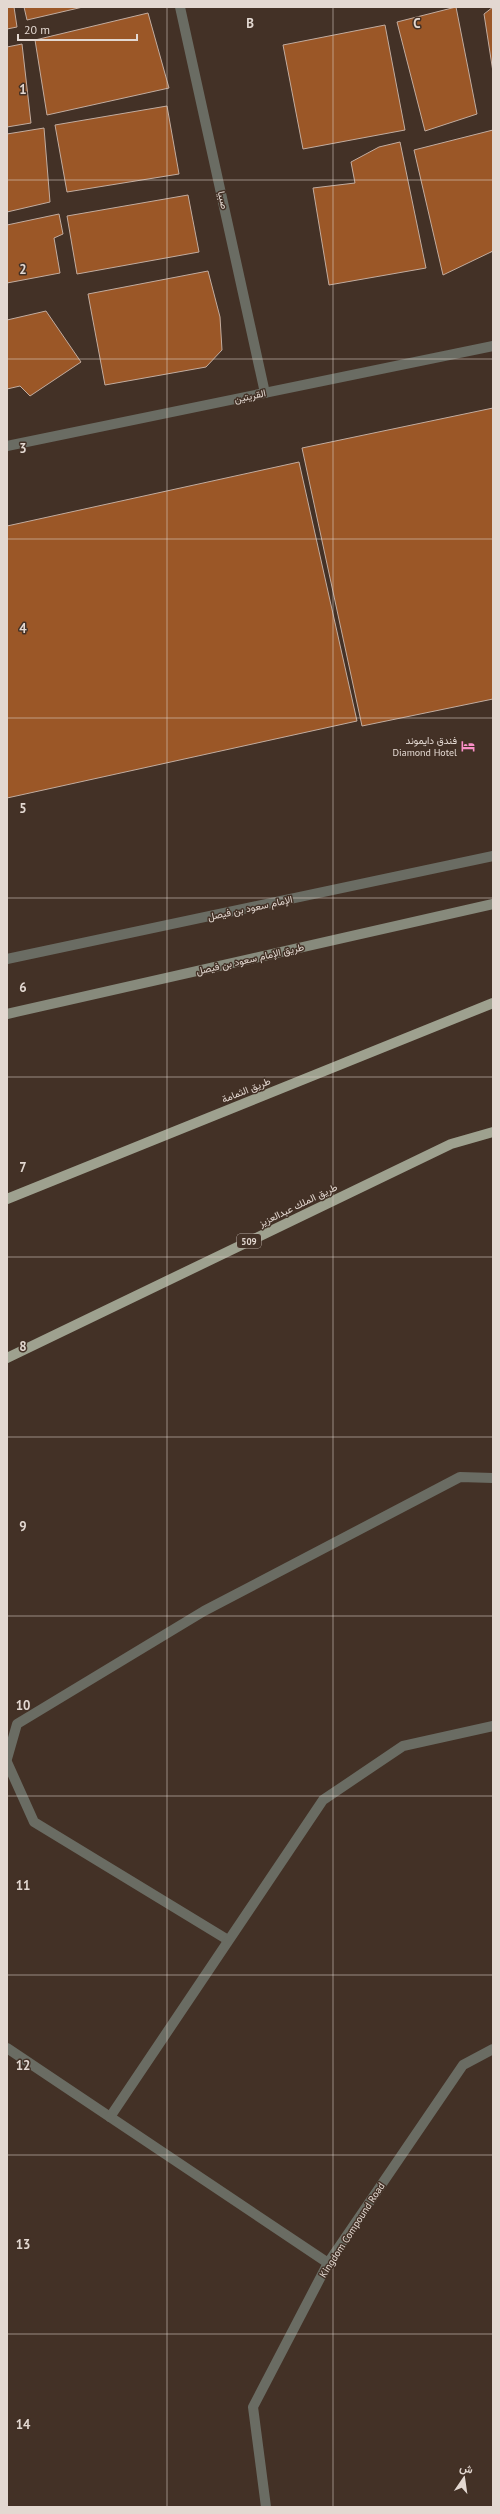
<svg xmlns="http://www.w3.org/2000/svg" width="500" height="2514" font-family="'PT Sans',Vazirmatn,sans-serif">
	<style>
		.building { fill: #9b5727; stroke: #c2ac9f }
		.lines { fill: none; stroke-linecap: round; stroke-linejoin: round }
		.service { stroke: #6a6c63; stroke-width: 10 }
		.minor { stroke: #6a6c63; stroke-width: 10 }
		.secondary { stroke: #878a7c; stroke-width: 10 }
		.primary { stroke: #9ea18f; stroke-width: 10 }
		.grid { fill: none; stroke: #e3d8d1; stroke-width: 1; stroke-opacity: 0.55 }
		.labels { text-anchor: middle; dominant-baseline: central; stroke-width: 3; stroke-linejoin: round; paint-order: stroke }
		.shield { fill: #433126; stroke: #b3a69e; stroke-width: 1 }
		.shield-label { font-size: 9px; font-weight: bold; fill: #e3d8d1 }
		.street-label { font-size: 10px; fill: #e3d8d1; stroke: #433126 }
		.poi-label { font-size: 10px; fill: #e3d8d1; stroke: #433126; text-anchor: end }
		.grid-label { font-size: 13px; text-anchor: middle; font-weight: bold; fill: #e3d8d1; stroke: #433126; stroke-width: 3; stroke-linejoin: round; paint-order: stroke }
	</style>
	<rect width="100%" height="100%" fill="#433126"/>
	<g class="building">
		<path d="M 7,7 L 14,7 L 17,27 L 7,29 Z"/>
		<path d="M 24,7 L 83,7 L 27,20 Z"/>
		<path d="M 456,7 L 477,114 L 425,131 L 397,22 Z"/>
		<path d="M 493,7 L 493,72 L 484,14 Z"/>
		<path d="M 148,13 L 169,88 L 47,115 L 35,40 Z"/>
		<path d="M 385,25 L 405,130 L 303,149 L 283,45 Z"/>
		<path d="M 22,44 L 31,123 L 7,127 L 7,47 Z"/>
		<path d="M 167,106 L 179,174 L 67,192 L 55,125 Z"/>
		<path d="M 44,128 L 50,202 L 7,212 L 7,134 Z"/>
		<path d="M 493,130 L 493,251 L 443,275 L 414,150 Z"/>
		<path d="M 400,142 L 426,268 L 329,285 L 313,188 L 355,183 L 351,162 L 379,147 Z"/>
		<path d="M 188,195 L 199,252 L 77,274 L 67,216 Z"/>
		<path d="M 59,214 L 63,234 L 54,238 L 60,273 L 7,283 L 7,225 Z"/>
		<path d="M 208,271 L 220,317 L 222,350 L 206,367 L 105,385 L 88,294 Z"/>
		<path d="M 46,311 L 81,362 L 30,396 L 20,386 L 7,389 L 7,320 Z"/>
		<path d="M 493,408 L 493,699 L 362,726 L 302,448 Z"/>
		<path d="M 299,462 L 357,721 L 7,798 L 7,526 Z"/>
	</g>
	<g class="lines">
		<path class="service" d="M 7,959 L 493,856"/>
		<g class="minor">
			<path d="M 180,7 L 265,393"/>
			<path d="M 7,446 L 493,346"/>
			<path d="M 7,1759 L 17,1724 L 204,1611 L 460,1477 L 493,1478"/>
			<path d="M 7,1762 L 34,1822 L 228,1940"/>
			<path d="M 7,2048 L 328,2263"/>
			<path d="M 110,2117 L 323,1800 L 403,1746 L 493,1726"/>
			<path d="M 266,2507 L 253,2407 L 328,2263 L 463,2065 L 493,2049"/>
		</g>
		<path class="secondary" d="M 7,1014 L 493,904"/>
		<g class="primary">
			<path d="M 7,1199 L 493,1003"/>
			<path d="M 7,1358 L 451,1144 L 493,1132"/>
		</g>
	</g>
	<path class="grid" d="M 167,7 L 167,2507M 333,7 L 333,2507M 7,180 L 493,180M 7,359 L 493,359M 7,539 L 493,539M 7,718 L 493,718M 7,898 L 493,898M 7,1077 L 493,1077M 7,1257 L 493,1257M 7,1437 L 493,1437M 7,1616 L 493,1616M 7,1796 L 493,1796M 7,1975 L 493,1975M 7,2155 L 493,2155M 7,2334 L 493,2334"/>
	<defs>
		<g id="hotel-bare" transform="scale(1.08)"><path d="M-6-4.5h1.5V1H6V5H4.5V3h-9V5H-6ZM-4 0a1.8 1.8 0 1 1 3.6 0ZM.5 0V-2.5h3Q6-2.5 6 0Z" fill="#fa8fc7" stroke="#433126" stroke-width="2.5" paint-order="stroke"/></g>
	</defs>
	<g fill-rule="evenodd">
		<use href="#hotel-bare" x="468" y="746"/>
	</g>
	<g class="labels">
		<rect class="shield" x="237" y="1234" width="24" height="14" rx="3"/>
		<g class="shield-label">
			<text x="249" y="1241">509</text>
		</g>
		<g class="street-label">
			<text transform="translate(223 200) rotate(78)">صبيا</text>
			<text transform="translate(250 396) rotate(-12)">القريتين</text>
			<text transform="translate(250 908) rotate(-12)">الإمام سعود بن فيصل</text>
			<text transform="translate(250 959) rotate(-13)">طريق الإمام سعود بن فيصل</text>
			<text transform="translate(246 1090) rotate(-22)">طريق الثمامة</text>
			<text transform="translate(298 1205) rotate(-26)">طريق الملك عبدالعزيز</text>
			<text transform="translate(352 2230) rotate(-57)">Kingdom Compound Road</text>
		</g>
		<g class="poi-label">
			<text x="457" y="740">فندق دايموند<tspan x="457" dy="12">Diamond Hotel</tspan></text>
		</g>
	</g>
	<g class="grid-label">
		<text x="250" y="28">B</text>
		<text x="417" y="28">C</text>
		<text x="23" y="94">1</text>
		<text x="23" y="274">2</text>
		<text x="23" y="453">3</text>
		<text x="23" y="633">4</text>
		<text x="23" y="813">5</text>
		<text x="23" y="992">6</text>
		<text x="23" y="1172">7</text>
		<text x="23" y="1351">8</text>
		<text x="23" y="1531">9</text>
		<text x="23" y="1710">10</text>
		<text x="23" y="1890">11</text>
		<text x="23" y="2070">12</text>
		<text x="23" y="2249">13</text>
		<text x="23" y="2429">14</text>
	</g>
	<rect width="500" height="2514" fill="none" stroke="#e3d8d1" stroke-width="16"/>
	<g transform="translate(464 2478) rotate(13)" stroke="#433126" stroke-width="3" paint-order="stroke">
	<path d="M0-3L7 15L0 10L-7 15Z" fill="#e3d8d1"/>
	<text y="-6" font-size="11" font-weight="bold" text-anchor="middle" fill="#e3d8d1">ش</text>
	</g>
	<path d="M18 34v6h119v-6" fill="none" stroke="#e3d8d1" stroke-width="2"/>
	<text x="24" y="34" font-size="12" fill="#e3d8d1" stroke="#433126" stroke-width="3" paint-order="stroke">20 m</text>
</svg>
